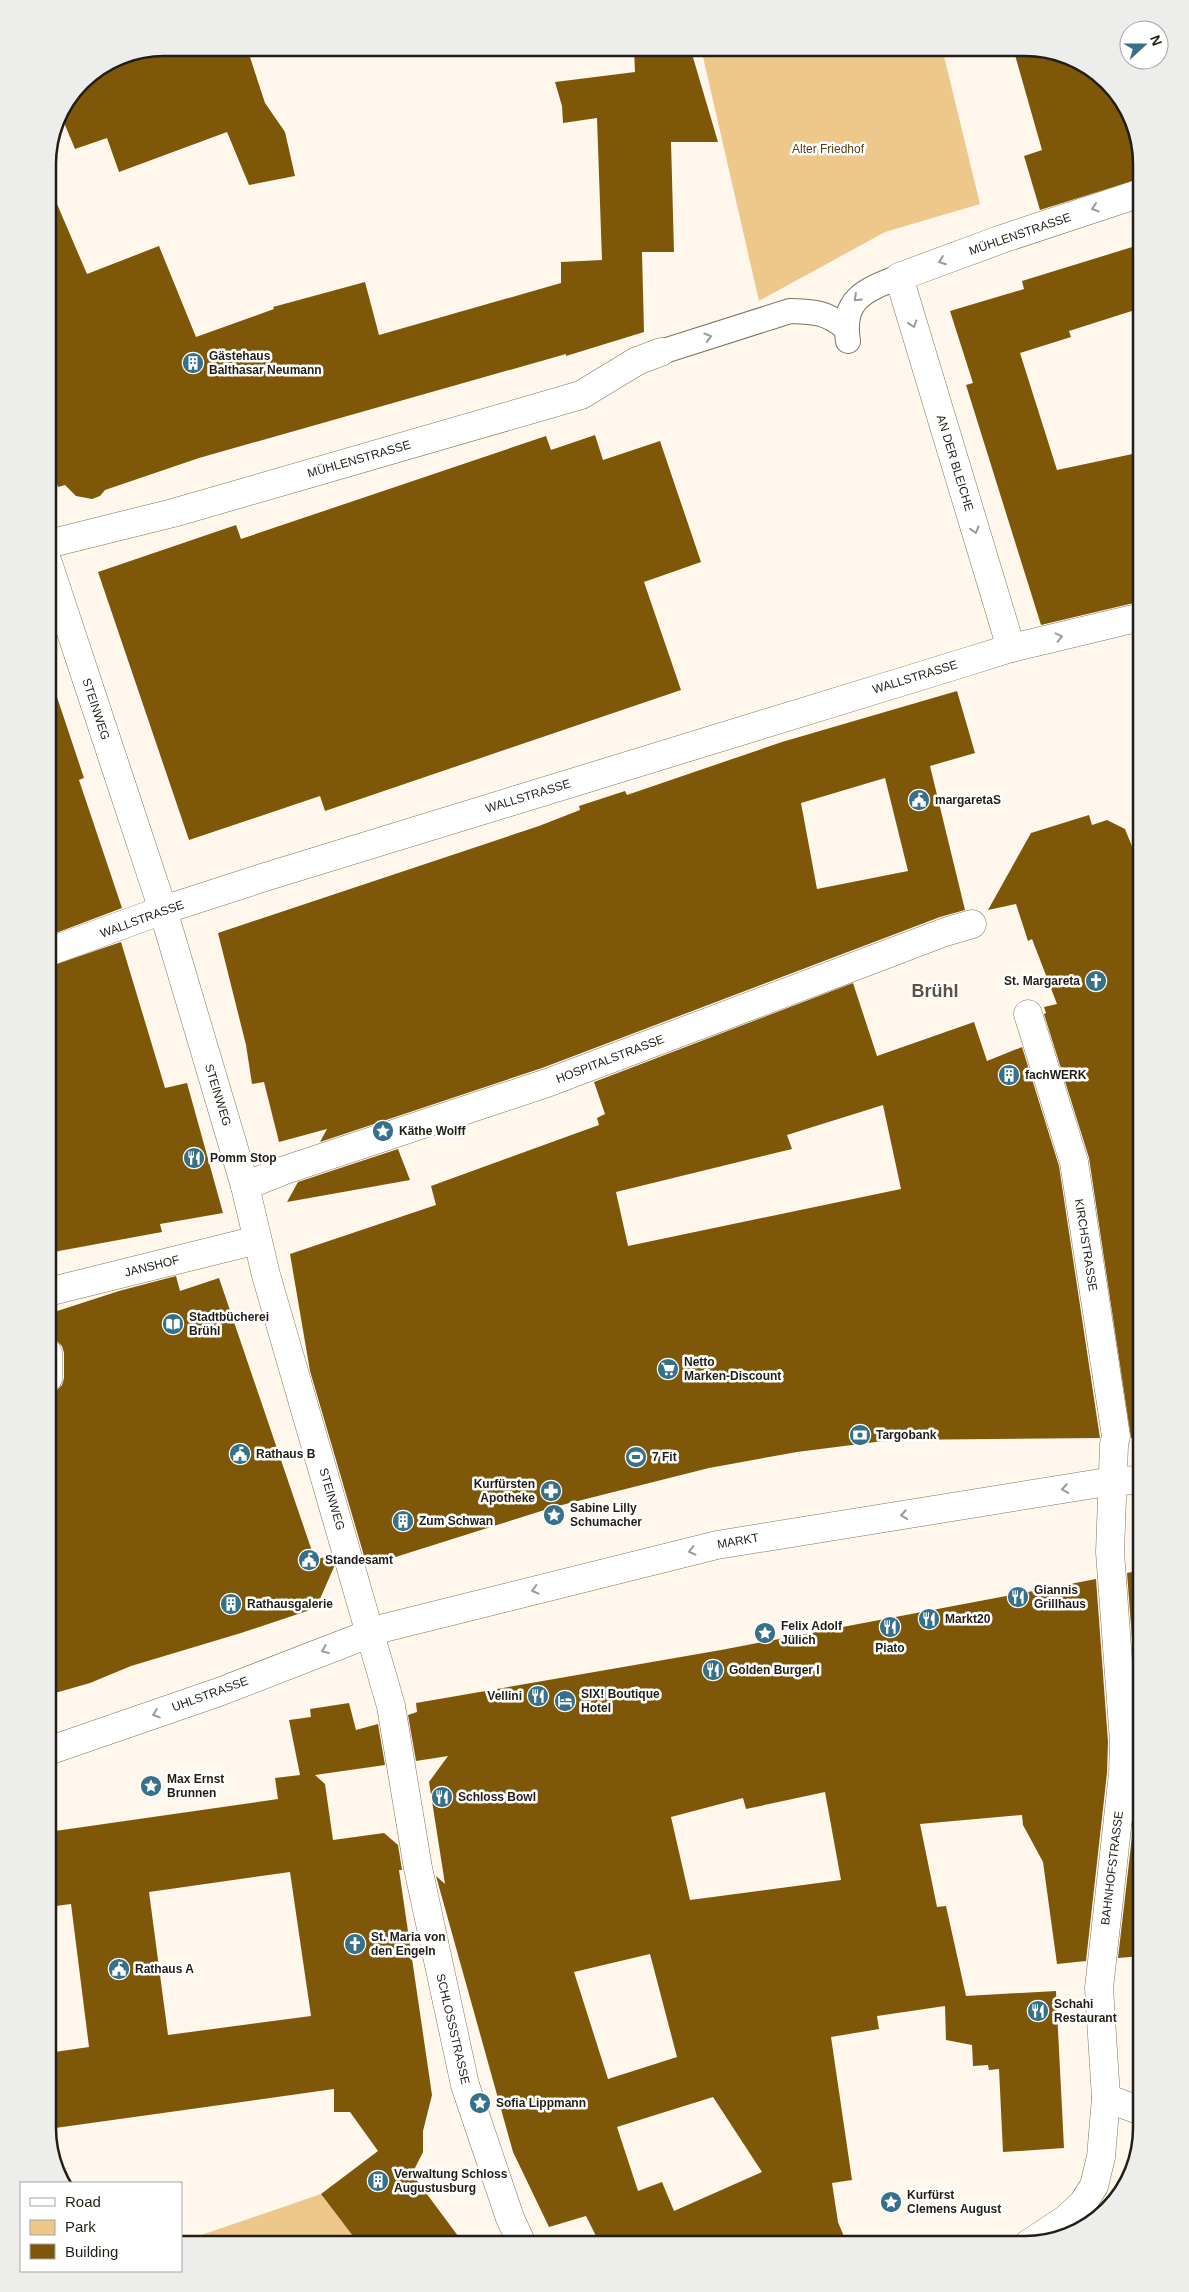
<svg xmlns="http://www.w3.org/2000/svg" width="1189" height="2292" font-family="Arial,sans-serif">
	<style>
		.green { fill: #eec88b }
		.building { fill: #7e5808; fill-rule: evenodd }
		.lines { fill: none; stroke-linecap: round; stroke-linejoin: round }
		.lane-casing { stroke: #7f7462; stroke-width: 26 }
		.street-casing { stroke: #7f7462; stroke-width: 29 }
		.lane { stroke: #fff; stroke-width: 24 }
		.street { stroke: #fff; stroke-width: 28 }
		.oneway { stroke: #9c9a96 }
		.labels { text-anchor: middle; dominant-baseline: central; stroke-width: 5; stroke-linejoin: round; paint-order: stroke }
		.park-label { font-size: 12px; fill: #533e18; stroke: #fff }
		.street-label { font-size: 12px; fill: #221e16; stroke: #fff }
		.poi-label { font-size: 12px; font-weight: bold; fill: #221e16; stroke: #fff; text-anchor: start }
		.district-label { font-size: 18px; font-weight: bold; fill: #5e5342; stroke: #fff }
		.rim { fill: none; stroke: #221e16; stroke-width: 2.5 }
	</style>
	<rect width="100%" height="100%" fill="#fff7eb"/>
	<g class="green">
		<path d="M 701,48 L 942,48 L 980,204 L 885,232 L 759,301 Z"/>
		<path d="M 321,2194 L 359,2244 L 181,2244 L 181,2242 Z"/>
		<path d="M 1104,2200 L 1108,2205 L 1069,2236 L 1048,2240 Z"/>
	</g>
	<g class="building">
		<path d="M 164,48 L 247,48 L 265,103 L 285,132 L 295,176 L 249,185 L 227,132 L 119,172 L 107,138 L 75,149 L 60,113 L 82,81 L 120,56 Z"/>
		<path d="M 634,48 L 667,48 L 667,54 L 692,54 L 718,142 L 671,142 L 674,252 L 642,252 L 644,332 L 566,356 L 566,354 L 199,458 L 105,490 L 100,496 L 92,499 L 76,496 L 65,485 L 58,487 L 48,457 L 48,183 L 87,274 L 159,246 L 196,337 L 274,309 L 273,307 L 365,282 L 379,335 L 561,283 L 561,262 L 602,260 L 597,118 L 563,123 L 562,106 L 555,82 L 635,72 Z"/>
		<path d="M 1013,48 L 1033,48 L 1096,71 L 1133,120 L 1142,164 L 1142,178 L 1040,210 L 1024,156 L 1042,150 Z"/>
		<path d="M 1142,244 L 1142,302 L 1134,304 L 1135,310 L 1069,331 L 1071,337 L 1020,353 L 1057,470 L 1142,452 L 1142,601 L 1041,625 L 966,385 L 973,383 L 950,311 L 1024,289 L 1022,281 Z"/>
		<path d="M 595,435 L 603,460 L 660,441 L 701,562 L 644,582 L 681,690 L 325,811 L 320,796 L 189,840 L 98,572 L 236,525 L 241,539 L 546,436 L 551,450 Z"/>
		<path d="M 54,688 L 84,778 L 79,780 L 122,908 L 48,936 L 48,689 Z"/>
		<path d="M 957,691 L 975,753 L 930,766 L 965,910 L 940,917 L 542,1068 L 320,1142 L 327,1129 L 279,1142 L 264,1082 L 252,1084 L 246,1045 L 218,933 L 539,826 L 580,810 L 579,806 L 625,791 L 627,795 L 782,742 ZM 885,778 L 908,871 L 817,889 L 801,803 Z"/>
		<path d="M 1089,815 L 1092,825 L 1107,820 L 1125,829 L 1142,871 L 1142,1437 L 1131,1438 L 1089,1158 L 1044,1014 L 1046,1013 L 1044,1007 L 1057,1004 L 1032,939 L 1028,941 L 1016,904 L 988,910 L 1031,833 Z"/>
		<path d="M 121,942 L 165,1088 L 187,1083 L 223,1213 L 160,1224 L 162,1232 L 48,1253 L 48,967 Z"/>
		<path d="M 853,983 L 877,1056 L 974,1022 L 987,1061 L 1022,1047 L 1059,1166 L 1100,1438 L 891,1440 L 797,1452 L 709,1468 L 554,1507 L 367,1566 L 310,1371 L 290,1254 L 436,1205 L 431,1186 L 599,1125 L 597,1118 L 605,1114 L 594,1082 ZM 883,1105 L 901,1189 L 628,1246 L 616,1192 L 792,1149 L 787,1135 Z"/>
		<path d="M 398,1149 L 410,1180 L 287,1202 L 298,1182 Z"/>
		<path d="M 176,1276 L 180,1291 L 219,1278 L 315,1560 L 331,1555 L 334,1567 L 316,1608 L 241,1633 L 131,1666 L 90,1683 L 48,1695 L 48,1394 L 56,1391 L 62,1385 L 64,1378 L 64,1353 L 62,1346 L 56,1340 L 48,1337 L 48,1314 L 119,1291 Z"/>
		<path d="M 1142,1570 L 1142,1956 L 1118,1958 L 1139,1776 L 1140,1742 L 1127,1573 Z"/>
		<path d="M 1096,1579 L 1108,1742 L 1107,1773 L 1086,1961 L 1057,1964 L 1043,1862 L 1023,1825 L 1022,1815 L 920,1824 L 937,1907 L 946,1906 L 966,1996 L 1056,1991 L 1064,2148 L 1003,2152 L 999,2069 L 989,2070 L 988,2065 L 973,2066 L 972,2045 L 946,2040 L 945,2006 L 877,2016 L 879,2029 L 831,2037 L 852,2180 L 832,2183 L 838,2222 L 847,2244 L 674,2244 L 672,2240 L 661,2244 L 600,2244 L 586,2216 L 549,2227 L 513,2152 L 436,1876 L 445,1884 L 429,1782 L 448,1756 L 416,1761 L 408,1715 L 417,1712 L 416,1703 L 721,1650 ZM 825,1792 L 841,1880 L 690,1900 L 671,1817 L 743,1798 L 746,1809 ZM 650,1954 L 677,2057 L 608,2079 L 574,1972 ZM 713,2097 L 762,2172 L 674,2211 L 662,2182 L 638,2191 L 617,2127 Z"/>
		<path d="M 349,1703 L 356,1730 L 378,1724 L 385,1765 L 315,1775 L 325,1784 L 333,1840 L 384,1833 L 398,1845 L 402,1870 L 399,1870 L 432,2095 L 423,2131 L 423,2152 L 412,2174 L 464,2244 L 359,2244 L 321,2194 L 378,2151 L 350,2112 L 334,2112 L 334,2089 L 48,2129 L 48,2053 L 89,2047 L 71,1904 L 48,1907 L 48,1832 L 278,1799 L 275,1778 L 300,1775 L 289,1720 L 311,1717 L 310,1709 ZM 290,1872 L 311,2016 L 168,2035 L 149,1892 Z"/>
	</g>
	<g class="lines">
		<g class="lane-casing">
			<g id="lane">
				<path d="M 848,341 C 841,299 865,290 899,277"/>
				<path d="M 661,352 L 790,311 C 817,312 825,312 846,328"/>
			</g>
		</g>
		<g class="street-casing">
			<g id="street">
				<path d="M 48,544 L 173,513 L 581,395 L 637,361 L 661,352"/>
				<path d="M 48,563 L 163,910 L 245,1186 L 266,1275 L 391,1706 L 418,1868 L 465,2085 L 510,2218 L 522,2244"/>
				<path d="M 1011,648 L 899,277 L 1002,239 L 1141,193"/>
				<path d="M 48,952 L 163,910 L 265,877 L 963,663 L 1011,648 L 1141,617"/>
				<path d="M 1028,1014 L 1074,1162 L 1116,1436 L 1114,1445 L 1110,1552 L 1124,1742 L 1123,1774 L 1099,1988 L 1106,2098 L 1101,2157 L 1094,2186 L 1083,2203 L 1066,2219 L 1028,2244"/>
				<path d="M 245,1186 L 285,1170 L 547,1083 L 945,932 L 972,924"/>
				<path d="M 48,1292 L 257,1240"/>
				<path d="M 48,1378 L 48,1353"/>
				<path d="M 48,1751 L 219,1692 L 384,1628 L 717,1545 L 1113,1481 L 1141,1480"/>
				<path d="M 1106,2098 L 1141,2111"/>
			</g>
		</g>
		<use href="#lane" class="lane"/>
		<use href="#street" class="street"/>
	</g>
	<defs><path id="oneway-chevron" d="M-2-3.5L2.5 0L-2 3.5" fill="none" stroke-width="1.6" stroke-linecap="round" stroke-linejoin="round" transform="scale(1.25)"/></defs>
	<g class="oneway">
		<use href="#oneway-chevron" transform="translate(1095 208) rotate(162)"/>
		<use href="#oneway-chevron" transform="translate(942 261) rotate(160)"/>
		<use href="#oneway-chevron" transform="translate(857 298) rotate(137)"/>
		<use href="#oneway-chevron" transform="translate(913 324) rotate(73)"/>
		<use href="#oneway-chevron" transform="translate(708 337) rotate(-17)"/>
		<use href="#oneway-chevron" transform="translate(975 530) rotate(73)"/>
		<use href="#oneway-chevron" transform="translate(1059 637) rotate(-13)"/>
		<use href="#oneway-chevron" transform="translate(1065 1489) rotate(171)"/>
		<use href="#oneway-chevron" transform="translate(904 1515) rotate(171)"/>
		<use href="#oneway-chevron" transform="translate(692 1551) rotate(166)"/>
		<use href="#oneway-chevron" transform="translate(535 1590) rotate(166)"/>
		<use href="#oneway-chevron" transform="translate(325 1650) rotate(158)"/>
		<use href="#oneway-chevron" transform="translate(156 1714) rotate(161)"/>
	</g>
	<defs>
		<g id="building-disc" transform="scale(1.125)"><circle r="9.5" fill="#367089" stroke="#fff"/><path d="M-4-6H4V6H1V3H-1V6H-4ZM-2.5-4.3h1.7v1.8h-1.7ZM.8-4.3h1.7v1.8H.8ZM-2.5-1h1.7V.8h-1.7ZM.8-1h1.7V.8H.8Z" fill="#fff"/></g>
		<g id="civic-disc" transform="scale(1.125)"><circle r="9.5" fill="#367089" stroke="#fff"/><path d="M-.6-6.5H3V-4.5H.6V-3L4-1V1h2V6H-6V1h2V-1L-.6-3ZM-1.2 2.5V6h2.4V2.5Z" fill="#fff"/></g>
		<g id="church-disc" transform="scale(1.125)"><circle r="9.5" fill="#367089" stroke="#fff"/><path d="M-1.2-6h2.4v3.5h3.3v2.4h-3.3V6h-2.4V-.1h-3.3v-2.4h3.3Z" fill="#fff"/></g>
		<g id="sight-disc" transform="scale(1.125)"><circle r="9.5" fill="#367089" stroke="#fff"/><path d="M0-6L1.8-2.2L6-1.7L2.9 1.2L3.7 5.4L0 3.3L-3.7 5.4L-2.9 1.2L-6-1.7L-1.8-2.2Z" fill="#fff"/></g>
		<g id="restaurant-disc" transform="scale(1.125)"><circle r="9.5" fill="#367089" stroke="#fff"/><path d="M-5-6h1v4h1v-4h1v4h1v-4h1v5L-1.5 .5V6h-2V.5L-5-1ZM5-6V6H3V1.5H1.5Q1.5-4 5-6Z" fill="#fff"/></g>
		<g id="library-disc" transform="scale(1.125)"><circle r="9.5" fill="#367089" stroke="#fff"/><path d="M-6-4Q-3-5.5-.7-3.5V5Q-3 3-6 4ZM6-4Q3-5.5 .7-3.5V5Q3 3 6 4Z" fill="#fff"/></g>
		<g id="supermarket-disc" transform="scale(1.125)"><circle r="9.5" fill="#367089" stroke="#fff"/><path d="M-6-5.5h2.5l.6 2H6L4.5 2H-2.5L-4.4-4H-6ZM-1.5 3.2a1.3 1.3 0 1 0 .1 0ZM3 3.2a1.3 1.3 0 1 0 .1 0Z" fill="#fff"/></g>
		<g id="bank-disc" transform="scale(1.125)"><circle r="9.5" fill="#367089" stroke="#fff"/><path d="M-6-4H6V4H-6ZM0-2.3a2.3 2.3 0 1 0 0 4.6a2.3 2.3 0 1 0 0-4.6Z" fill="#fff"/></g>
		<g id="stadium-disc" transform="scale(1.125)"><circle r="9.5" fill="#367089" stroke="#fff"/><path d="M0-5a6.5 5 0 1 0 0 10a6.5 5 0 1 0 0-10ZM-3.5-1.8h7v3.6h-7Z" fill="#fff"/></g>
		<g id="pharmacy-disc" transform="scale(1.125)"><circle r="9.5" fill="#367089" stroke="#fff"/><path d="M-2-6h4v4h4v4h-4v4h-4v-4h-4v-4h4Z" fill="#fff"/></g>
		<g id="hotel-disc" transform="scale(1.125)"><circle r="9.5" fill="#367089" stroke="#fff"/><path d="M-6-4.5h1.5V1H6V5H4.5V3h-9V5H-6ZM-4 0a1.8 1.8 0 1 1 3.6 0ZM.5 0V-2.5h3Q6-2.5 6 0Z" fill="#fff"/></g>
	</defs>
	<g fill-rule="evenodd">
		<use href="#building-disc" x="193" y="363"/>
		<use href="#civic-disc" x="919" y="800"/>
		<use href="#church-disc" x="1096" y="981"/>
		<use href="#building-disc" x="1009" y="1075"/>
		<use href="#sight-disc" x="383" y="1131"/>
		<use href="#restaurant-disc" x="194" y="1158"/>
		<use href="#library-disc" x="173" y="1324"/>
		<use href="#supermarket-disc" x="668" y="1369"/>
		<use href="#bank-disc" x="860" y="1435"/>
		<use href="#civic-disc" x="240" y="1454"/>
		<use href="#stadium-disc" x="636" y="1457"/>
		<use href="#pharmacy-disc" x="551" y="1491"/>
		<use href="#sight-disc" x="554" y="1515"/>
		<use href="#building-disc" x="403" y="1521"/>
		<use href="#civic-disc" x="309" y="1560"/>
		<use href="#restaurant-disc" x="1018" y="1597"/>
		<use href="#building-disc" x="231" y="1604"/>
		<use href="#restaurant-disc" x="929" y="1619"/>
		<use href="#restaurant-disc" x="890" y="1627"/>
		<use href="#sight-disc" x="765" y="1633"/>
		<use href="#restaurant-disc" x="713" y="1670"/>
		<use href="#restaurant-disc" x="538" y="1696"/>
		<use href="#hotel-disc" x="565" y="1701"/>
		<use href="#sight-disc" x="151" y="1786"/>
		<use href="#restaurant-disc" x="442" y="1797"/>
		<use href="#church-disc" x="355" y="1944"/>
		<use href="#civic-disc" x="119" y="1969"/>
		<use href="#restaurant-disc" x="1038" y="2011"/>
		<use href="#sight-disc" x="480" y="2103"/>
		<use href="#building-disc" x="378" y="2181"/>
		<use href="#sight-disc" x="891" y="2202"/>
	</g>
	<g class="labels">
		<g class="park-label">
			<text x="828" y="149">Alter Friedhof</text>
		</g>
		<g class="street-label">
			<text transform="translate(1020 234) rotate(-19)">MÜHLENSTRASSE</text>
			<text transform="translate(359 459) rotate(-16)">MÜHLENSTRASSE</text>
			<text transform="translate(955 463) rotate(73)">AN DER BLEICHE</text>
			<text transform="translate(915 677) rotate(-17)">WALLSTRASSE</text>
			<text transform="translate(96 709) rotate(72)">STEINWEG</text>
			<text transform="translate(528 796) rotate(-17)">WALLSTRASSE</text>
			<text transform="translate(142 919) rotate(-20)">WALLSTRASSE</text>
			<text transform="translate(610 1059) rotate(-21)">HOSPITALSTRASSE</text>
			<text transform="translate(218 1095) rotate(73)">STEINWEG</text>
			<text transform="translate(1086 1245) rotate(81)">KIRCHSTRASSE</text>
			<text transform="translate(152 1266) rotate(-14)">JANSHOF</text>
			<text transform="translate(332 1499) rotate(74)">STEINWEG</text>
			<text transform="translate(738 1541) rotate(-10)">MARKT</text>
			<text transform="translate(210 1694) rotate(-20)">UHLSTRASSE</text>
			<text transform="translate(1112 1868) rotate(-83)">BAHNHOFSTRASSE</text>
			<text transform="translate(453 2029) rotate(77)">SCHLOSSSTRASSE</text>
		</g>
		<g class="poi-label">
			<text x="209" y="356">Gästehaus<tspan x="209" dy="14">Balthasar Neumann</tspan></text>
			<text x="935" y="800">margaretaS</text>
			<text x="1080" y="981" text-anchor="end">St. Margareta</text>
			<text x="1025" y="1075">fachWERK</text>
			<text x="399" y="1131">Käthe Wolff</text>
			<text x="210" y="1158">Pomm Stop</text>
			<text x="189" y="1317">Stadtbücherei<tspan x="189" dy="14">Brühl</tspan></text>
			<text x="684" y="1362">Netto<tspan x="684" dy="14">Marken-Discount</tspan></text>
			<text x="876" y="1435">Targobank</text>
			<text x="256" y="1454">Rathaus B</text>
			<text x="652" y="1457">7 Fit</text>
			<text x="535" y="1484" text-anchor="end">Kurfürsten<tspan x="535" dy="14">Apotheke</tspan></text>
			<text x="570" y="1508">Sabine Lilly<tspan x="570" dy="14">Schumacher</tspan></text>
			<text x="419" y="1521">Zum Schwan</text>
			<text x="325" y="1560">Standesamt</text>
			<text x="1034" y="1590">Giannis<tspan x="1034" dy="14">Grillhaus</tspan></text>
			<text x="247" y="1604">Rathausgalerie</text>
			<text x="945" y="1619">Markt20</text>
			<text x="781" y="1626">Felix Adolf<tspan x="781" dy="14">Jülich</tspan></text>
			<text x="890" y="1648" text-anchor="middle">Piato</text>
			<text x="729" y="1670">Golden Burger I</text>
			<text x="581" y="1694">SIX! Boutique<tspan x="581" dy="14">Hotel</tspan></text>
			<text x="522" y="1696" text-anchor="end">Vellini</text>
			<text x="167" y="1779">Max Ernst<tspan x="167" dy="14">Brunnen</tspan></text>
			<text x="458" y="1797">Schloss Bowl</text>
			<text x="371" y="1937">St. Maria von<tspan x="371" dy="14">den Engeln</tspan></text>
			<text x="135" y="1969">Rathaus A</text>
			<text x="1054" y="2004">Schahi<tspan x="1054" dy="14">Restaurant</tspan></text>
			<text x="496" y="2103">Sofia Lippmann</text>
			<text x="394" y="2174">Verwaltung Schloss<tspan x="394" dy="14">Augustusburg</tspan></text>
			<text x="907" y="2195">Kurfürst<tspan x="907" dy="14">Clemens August</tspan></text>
		</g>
		<g class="district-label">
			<text x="935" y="991">Brühl</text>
		</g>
	</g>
	<path d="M0 0H1189V2292H0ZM164 56H1025A108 108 0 0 1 1133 164V2128A108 108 0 0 1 1025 2236H164A108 108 0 0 1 56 2128V164A108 108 0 0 1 164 56Z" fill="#ededec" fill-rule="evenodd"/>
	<path class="rim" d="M164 56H1025A108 108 0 0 1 1133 164V2128A108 108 0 0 1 1025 2236H164A108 108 0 0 1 56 2128V164A108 108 0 0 1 164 56Z"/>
	<rect x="20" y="2182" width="162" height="90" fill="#ffffff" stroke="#a7a5a2"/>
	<rect x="30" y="2198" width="25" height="8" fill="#ffffff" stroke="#a7a5a2"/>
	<text x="65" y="2207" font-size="15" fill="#221e16">Road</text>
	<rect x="30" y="2220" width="25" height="15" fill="#eec88b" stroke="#a7a5a2"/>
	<text x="65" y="2232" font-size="15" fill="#221e16">Park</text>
	<rect x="30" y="2244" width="25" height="15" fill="#7e5808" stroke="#a7a5a2"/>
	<text x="65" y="2257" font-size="15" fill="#221e16">Building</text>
	<g transform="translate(1144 45) rotate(69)"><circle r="24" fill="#ffffff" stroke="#a7a5a2"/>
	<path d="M0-4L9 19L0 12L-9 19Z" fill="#367089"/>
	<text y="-8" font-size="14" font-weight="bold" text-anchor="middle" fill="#221e16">N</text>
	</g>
</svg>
